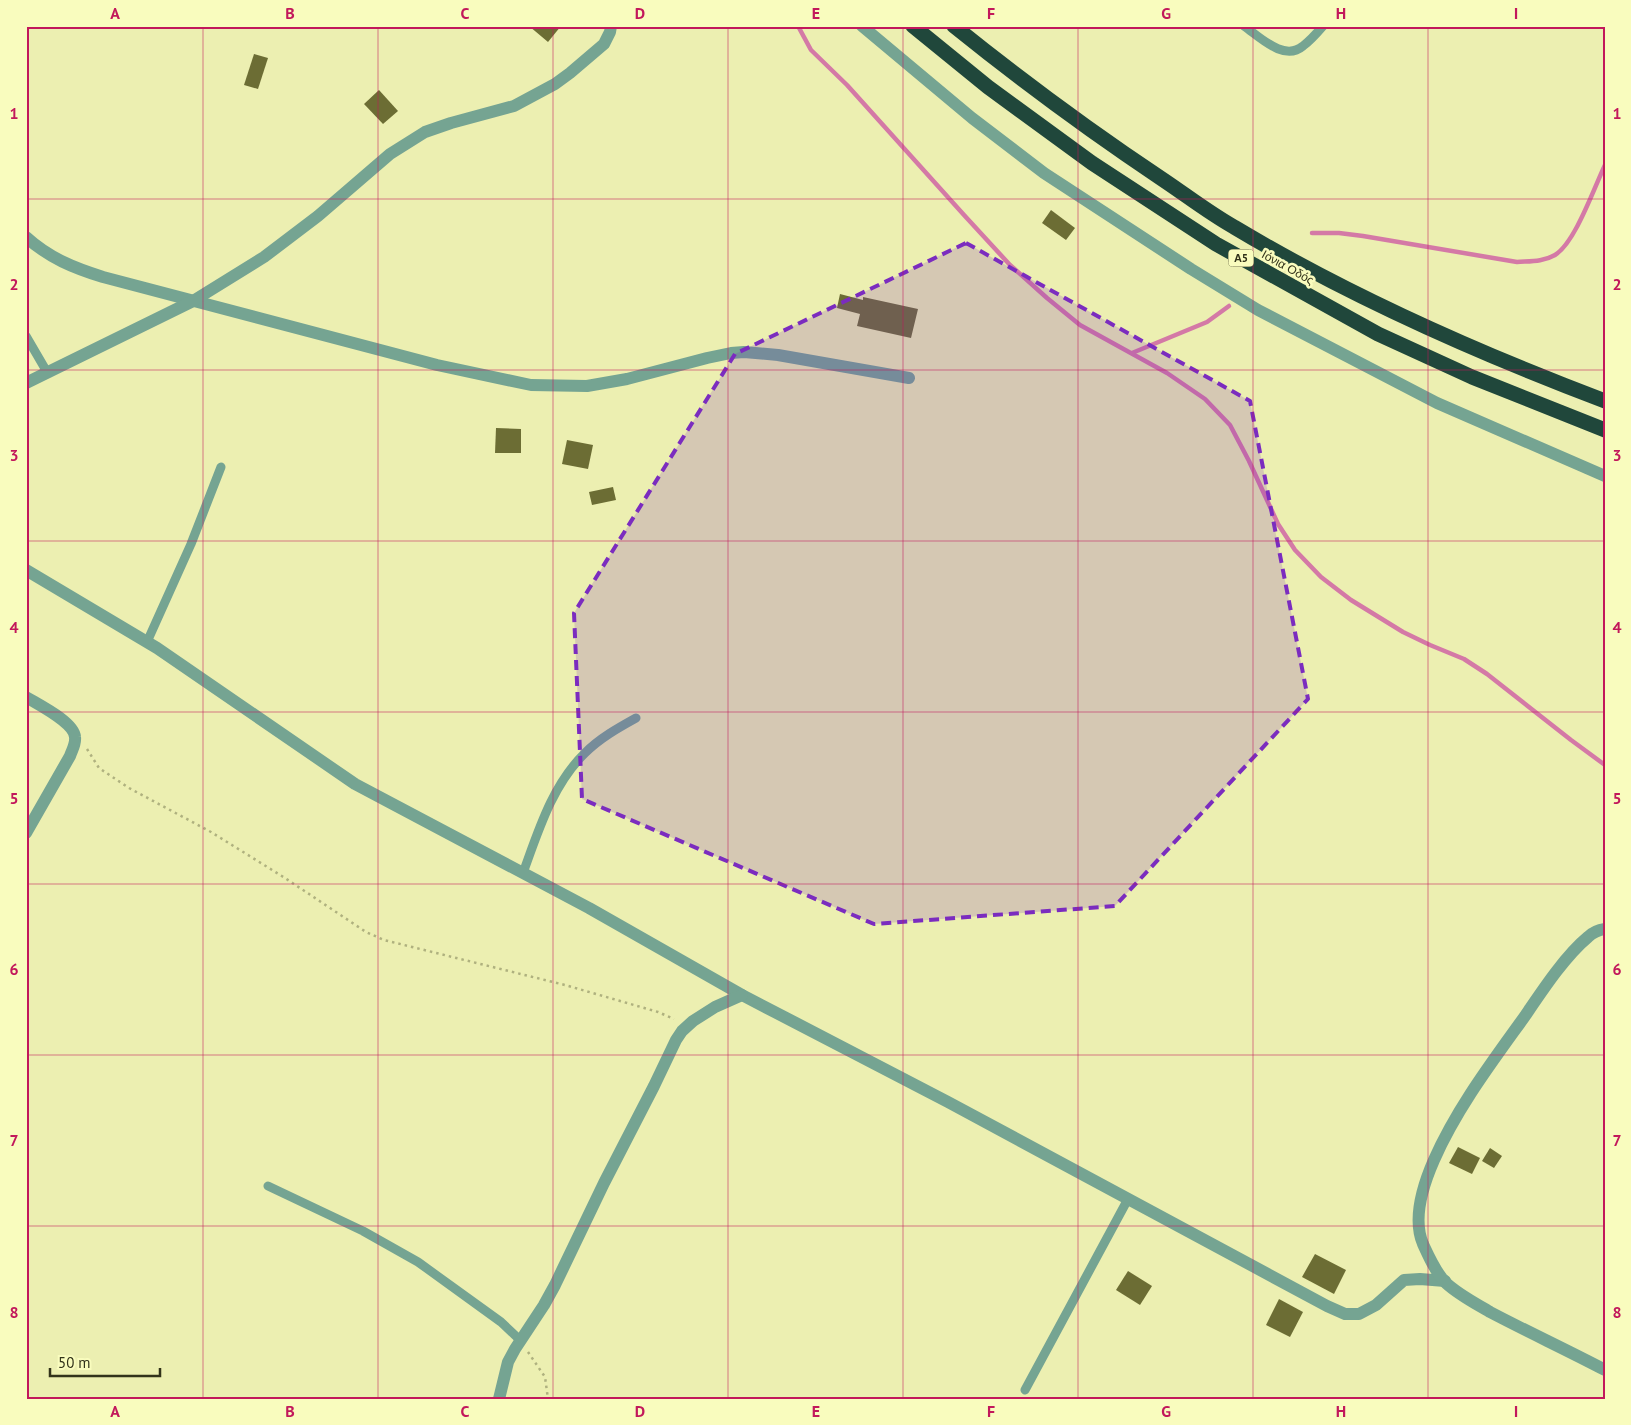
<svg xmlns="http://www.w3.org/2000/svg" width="1631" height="1425" font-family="'PT Sans',sans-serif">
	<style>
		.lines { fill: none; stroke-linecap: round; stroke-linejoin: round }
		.stream { stroke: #d479a6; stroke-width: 4.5 }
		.building { fill: #6c6d34 }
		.path { stroke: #afb17f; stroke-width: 2.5; stroke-dasharray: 2.5 4; stroke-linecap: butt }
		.service { stroke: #75a492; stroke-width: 9 }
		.minor { stroke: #75a492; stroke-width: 12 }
		.tertiary { stroke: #75a492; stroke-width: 12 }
		.motorway { stroke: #20473b; stroke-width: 15 }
		.marked { fill: #7b2cbf; fill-opacity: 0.2; stroke: #7b2cbf; stroke-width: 4; stroke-dasharray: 10 6; stroke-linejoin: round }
		.grid { fill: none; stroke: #c2185b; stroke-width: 1; stroke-opacity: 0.55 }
		.labels { text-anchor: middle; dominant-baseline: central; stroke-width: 5; stroke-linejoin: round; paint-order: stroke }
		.shield { fill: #f9fcbe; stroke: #6e6f4b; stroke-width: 1 }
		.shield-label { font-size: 11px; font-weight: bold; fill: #32331a }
		.street-label { font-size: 12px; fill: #32331a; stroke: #f9fcbe }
		.neatline { fill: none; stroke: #c2185b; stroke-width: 2 }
		.grid-label { font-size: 16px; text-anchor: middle; font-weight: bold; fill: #c2185b }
	</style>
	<rect width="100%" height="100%" fill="#ecefb1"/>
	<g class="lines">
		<g class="stream">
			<path d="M 798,26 L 811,50 L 847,85 L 964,215 L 1010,265 L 1047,298 L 1080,325 L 1167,373 L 1205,399 L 1230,425 L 1249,461 L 1278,524 L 1295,550 L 1321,577 L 1351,600 L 1403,632 L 1430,645 L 1464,659 L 1487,674 L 1571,740 L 1605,765"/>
			<path d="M 1312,233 L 1339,233 L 1363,236 L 1517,262 C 1529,261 1543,262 1555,255 C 1575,243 1594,188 1605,165"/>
			<path d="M 1132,353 L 1207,322 L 1229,306"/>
		</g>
	</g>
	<g class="building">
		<path d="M 529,26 L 561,26 L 548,42 Z"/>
		<path d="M 254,54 L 268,58 L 258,89 L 244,85 Z"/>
		<path d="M 379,90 L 398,111 L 383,124 L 364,104 Z"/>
		<path d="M 1051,210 L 1075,228 L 1066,240 L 1042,223 Z"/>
		<path d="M 840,294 L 863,300 L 863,297 L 918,309 L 911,338 L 857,326 L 860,314 L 837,308 Z"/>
		<path d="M 496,428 L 521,429 L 521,453 L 495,453 Z"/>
		<path d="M 567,440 L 593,445 L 588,469 L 562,464 Z"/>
		<path d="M 613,487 L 616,500 L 592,505 L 589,492 Z"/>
		<path d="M 1458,1147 L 1480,1158 L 1472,1174 L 1449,1163 Z"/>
		<path d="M 1490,1148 L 1502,1156 L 1494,1168 L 1482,1161 Z"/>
		<path d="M 1315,1254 L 1346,1270 L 1334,1294 L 1302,1277 Z"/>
		<path d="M 1128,1271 L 1152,1286 L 1140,1305 L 1116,1290 Z"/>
		<path d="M 1279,1299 L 1303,1312 L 1290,1337 L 1266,1325 Z"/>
	</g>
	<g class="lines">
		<g class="path">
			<path d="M 87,749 L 99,768 L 129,788 L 211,832 L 285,878 L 366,932 L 384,940 L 565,985 L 658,1012 L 674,1019"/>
			<path d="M 528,1352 L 545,1377 L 548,1399"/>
		</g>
		<g class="service">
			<path d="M 1244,26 C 1260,37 1284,62 1303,46 C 1311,40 1317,33 1323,26"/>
			<path d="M 26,336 L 47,372"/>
			<path d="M 147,642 L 191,544 L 221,467"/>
			<path d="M 523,873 C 538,832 552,785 585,753 C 600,738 618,728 636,718"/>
			<path d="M 268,1186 L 363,1231 L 418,1262 L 501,1322 L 520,1340"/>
			<path d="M 1025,1390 L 1128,1199"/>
		</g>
		<g class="minor">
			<path d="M 862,26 L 972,118 L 1044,173 L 1191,269 L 1258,310 L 1437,403 L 1605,476"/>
			<path d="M 26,237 C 49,258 74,268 103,277 L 437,365 L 531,385 L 587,386 L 627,379 L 707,358 L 731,353 L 744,352 L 778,355 L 909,378"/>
			<path d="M 26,383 L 193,301 L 264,257 L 318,216 L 390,154 L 425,132 L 451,123 L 514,106 L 555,84 L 570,73 L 604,44 L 610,32 L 611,26"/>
			<path d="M 26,570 L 157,648 L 355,784 L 589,908 L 742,995 L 948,1102 L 1327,1306 L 1345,1314 L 1359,1314 L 1376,1305 L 1404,1280 L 1420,1279 L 1445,1281"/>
			<path d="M 26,697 C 39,705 74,722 75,737 C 76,744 72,750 70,756 L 26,833"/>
			<path d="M 499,1399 L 508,1362 L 515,1349 L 544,1305 L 555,1285 L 604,1183 L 654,1086 L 676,1040 L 682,1031 L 693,1021 L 715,1007 L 742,995"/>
		</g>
		<path class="tertiary" d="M 1605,929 C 1598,930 1593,932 1588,937 C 1565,956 1542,991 1525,1016 C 1492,1062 1457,1108 1434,1160 C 1423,1185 1412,1218 1423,1244 C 1429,1257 1436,1273 1446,1283 C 1459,1295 1475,1303 1490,1312 C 1528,1332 1567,1350 1605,1370"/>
		<g class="motorway">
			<path d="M 913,26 L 988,87 L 1092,163 L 1216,244 L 1378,334 L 1472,377 L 1605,430"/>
			<path d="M 954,26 C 1021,80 1090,131 1162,179 C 1186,195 1209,213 1234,227 C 1351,297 1478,353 1605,401"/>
		</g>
	</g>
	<path class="marked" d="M 966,243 L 1250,401 L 1308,699 L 1115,906 L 874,924 L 582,799 L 574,613 L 735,354 Z"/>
	<path class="grid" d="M 203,26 L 203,1399M 378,26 L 378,1399M 553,26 L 553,1399M 728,26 L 728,1399M 903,26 L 903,1399M 1078,26 L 1078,1399M 1253,26 L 1253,1399M 1428,26 L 1428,1399M 26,199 L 1605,199M 26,370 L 1605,370M 26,541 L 1605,541M 26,712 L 1605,712M 26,884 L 1605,884M 26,1055 L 1605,1055M 26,1226 L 1605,1226"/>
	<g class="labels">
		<rect class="shield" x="1228.5" y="249.5" width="25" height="17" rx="4"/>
		<g class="shield-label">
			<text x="1241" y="258">Α5</text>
		</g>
		<g class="street-label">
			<text transform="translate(1288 267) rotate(29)">Ιόνια Οδός</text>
		</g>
	</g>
	<rect width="1631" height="1425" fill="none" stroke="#f9fcbe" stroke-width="55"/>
	<path d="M50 1368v8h110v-8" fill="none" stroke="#32331a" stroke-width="2.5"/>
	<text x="58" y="1368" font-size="15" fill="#32331a" stroke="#f9fcbe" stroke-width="4" paint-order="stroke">50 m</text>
	<rect x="28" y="28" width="1576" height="1370" class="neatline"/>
	<g class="grid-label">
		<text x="115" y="19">A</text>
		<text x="290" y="19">B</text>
		<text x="465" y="19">C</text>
		<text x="640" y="19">D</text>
		<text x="816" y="19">E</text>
		<text x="991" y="19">F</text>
		<text x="1166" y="19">G</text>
		<text x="1341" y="19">H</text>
		<text x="1516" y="19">I</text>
		<text x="14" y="119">1</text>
		<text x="1617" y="119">1</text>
		<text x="14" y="290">2</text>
		<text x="1617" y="290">2</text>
		<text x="14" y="461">3</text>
		<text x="1617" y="461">3</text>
		<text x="14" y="633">4</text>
		<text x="1617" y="633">4</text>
		<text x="14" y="804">5</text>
		<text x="1617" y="804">5</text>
		<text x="14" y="975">6</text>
		<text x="1617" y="975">6</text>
		<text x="14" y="1146">7</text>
		<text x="1617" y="1146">7</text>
		<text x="14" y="1318">8</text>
		<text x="1617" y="1318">8</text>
		<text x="115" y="1417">A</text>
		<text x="290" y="1417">B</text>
		<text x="465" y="1417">C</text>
		<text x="640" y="1417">D</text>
		<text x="816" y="1417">E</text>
		<text x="991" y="1417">F</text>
		<text x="1166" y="1417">G</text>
		<text x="1341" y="1417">H</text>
		<text x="1516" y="1417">I</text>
	</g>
</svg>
